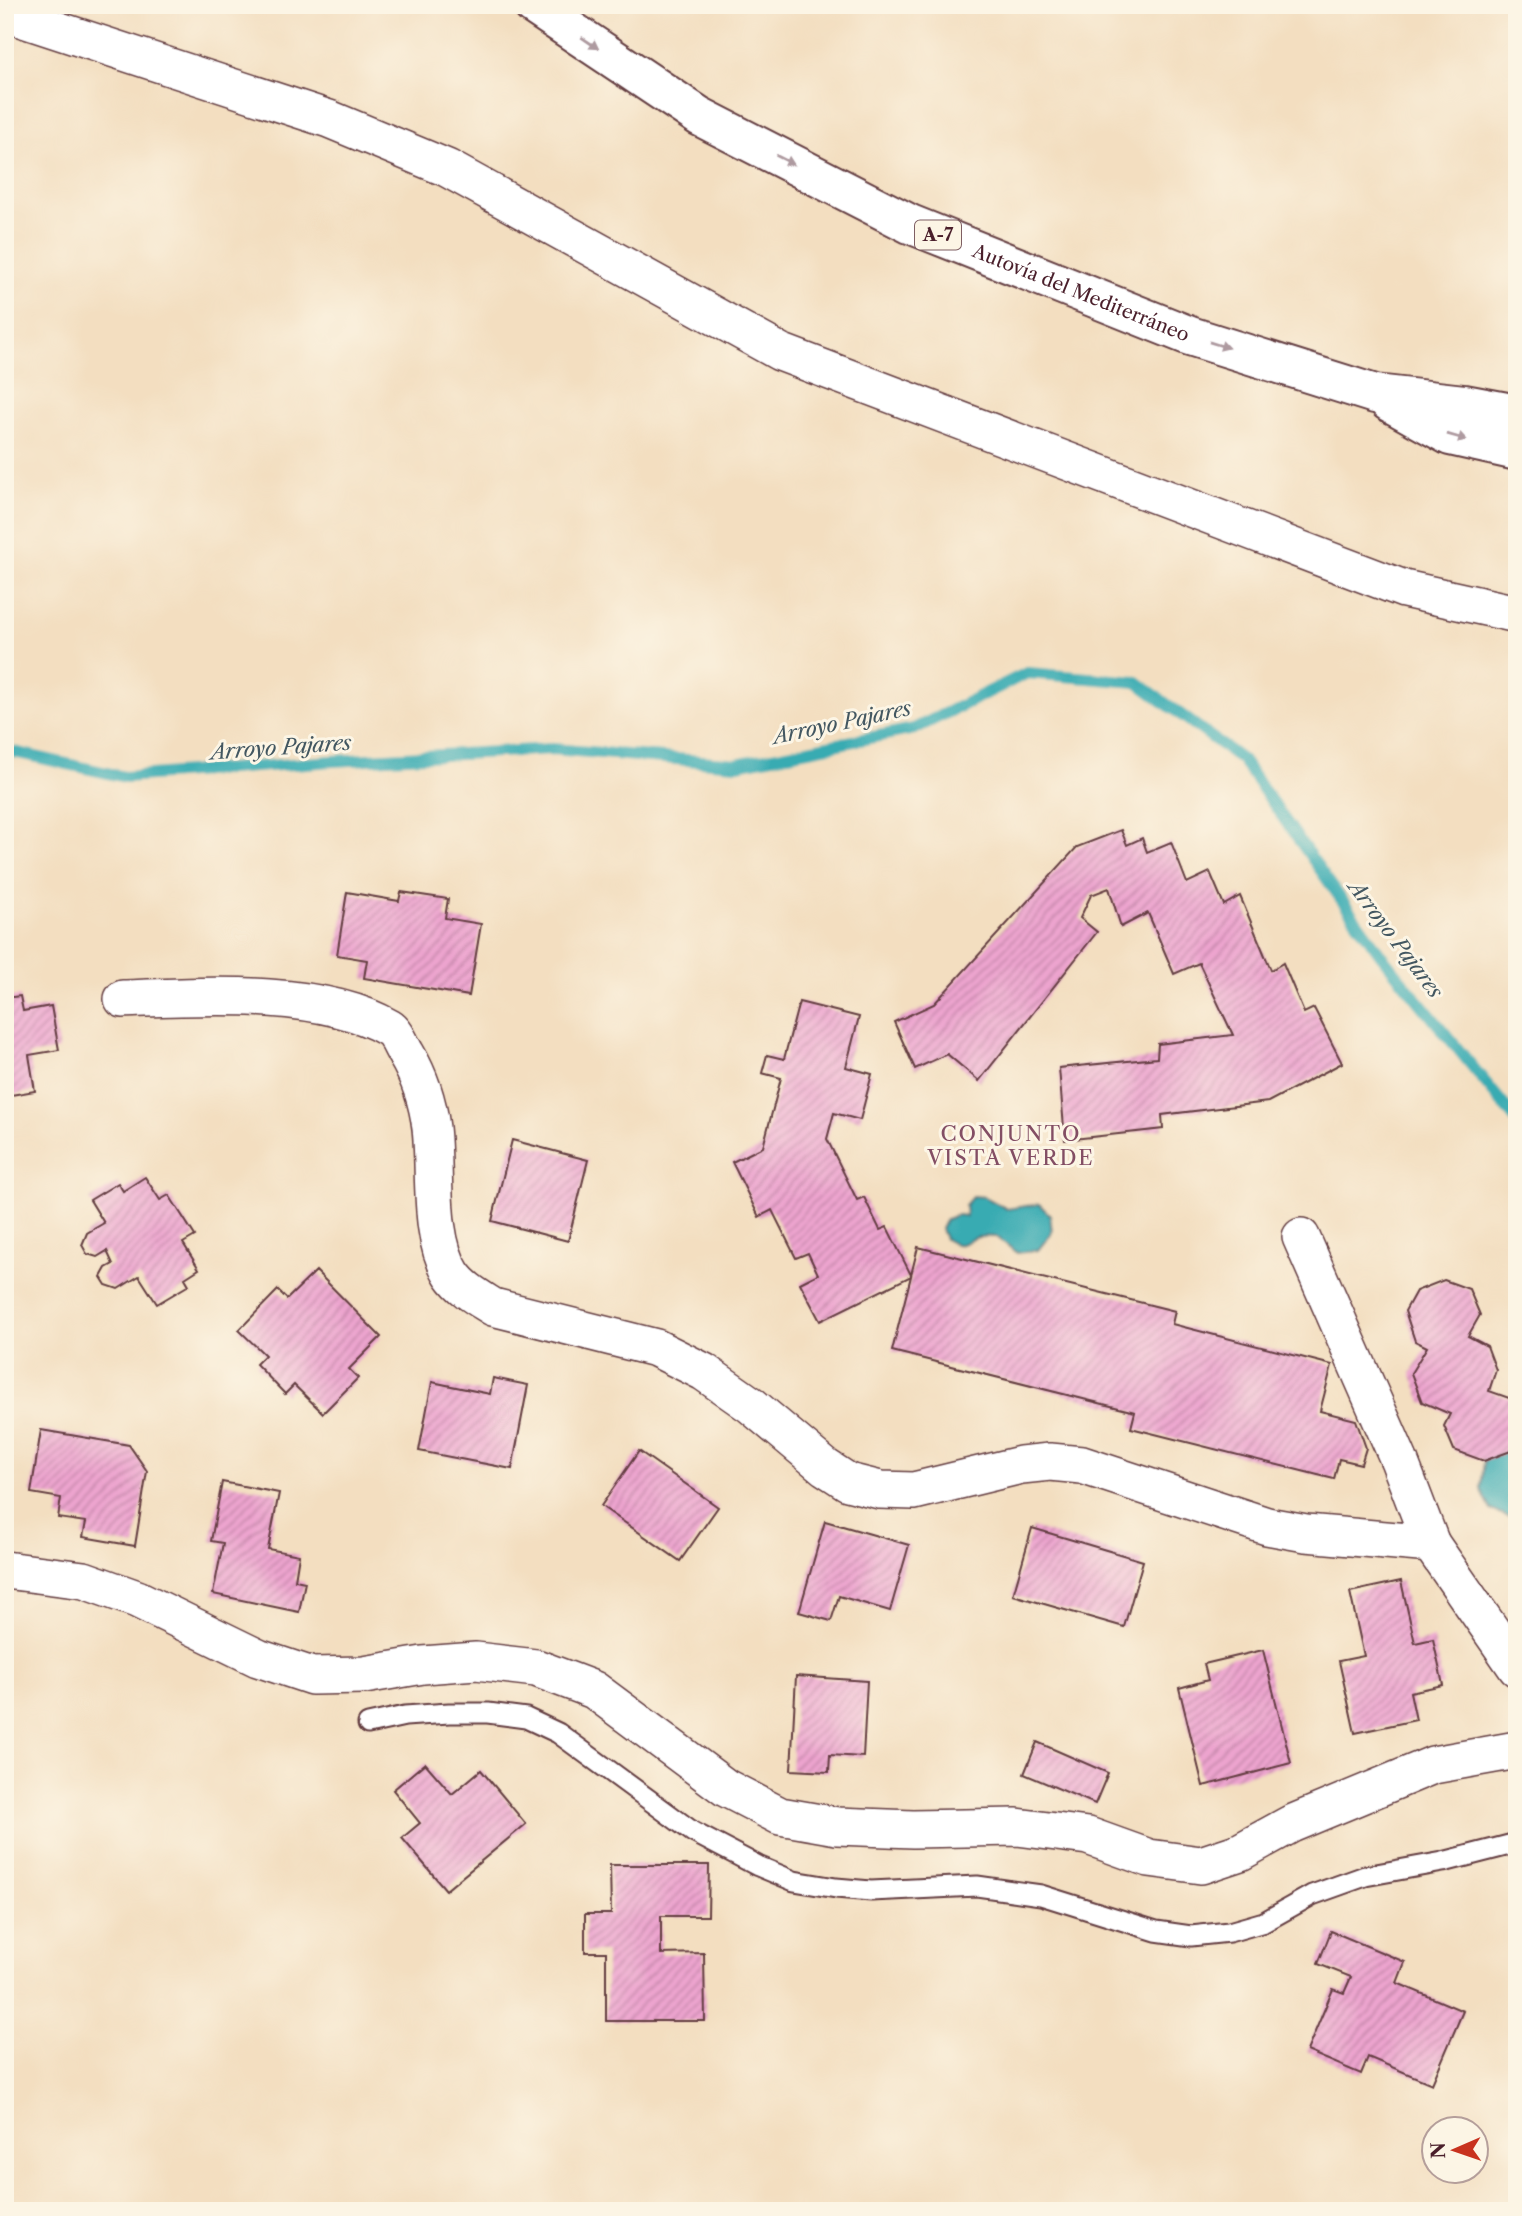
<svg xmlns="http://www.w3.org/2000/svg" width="1522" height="2216" font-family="'Libre Caslon Text',serif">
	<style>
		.water { fill: #39abb2; stroke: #42656e; stroke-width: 2 }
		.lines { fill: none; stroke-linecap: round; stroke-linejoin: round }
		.stream { stroke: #39abb2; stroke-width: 12 }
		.building { fill: url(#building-hatch) }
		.lane-casing { stroke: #633c41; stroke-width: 23 }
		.street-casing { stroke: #633c41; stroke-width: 40 }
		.highway-casing { stroke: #633c41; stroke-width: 42 }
		.lane { stroke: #fff; stroke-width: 19 }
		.street { stroke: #fff; stroke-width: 37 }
		.highway { stroke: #fff; stroke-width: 38 }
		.oneway { fill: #ae9aa0 }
		.labels { text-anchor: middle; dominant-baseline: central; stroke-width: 6; stroke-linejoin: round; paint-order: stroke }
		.shield { fill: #fcf5e5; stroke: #7f5f63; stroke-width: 2 }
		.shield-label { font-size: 18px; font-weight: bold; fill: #4a1f2b }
		.street-label { font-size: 19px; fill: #4a1f2b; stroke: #fcf5e5 }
		.water-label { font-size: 21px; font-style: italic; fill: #435761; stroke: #fcf5e5 }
		.neighbourhood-label { font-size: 21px; letter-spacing: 2px; fill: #834e64; stroke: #fcf5e5 }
	</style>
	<defs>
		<pattern id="building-hatch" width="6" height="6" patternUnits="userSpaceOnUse" patternTransform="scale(1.75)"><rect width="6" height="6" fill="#eda4cf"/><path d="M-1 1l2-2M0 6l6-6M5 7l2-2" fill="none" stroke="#c285a8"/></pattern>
	</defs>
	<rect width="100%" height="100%" fill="#fcf5e5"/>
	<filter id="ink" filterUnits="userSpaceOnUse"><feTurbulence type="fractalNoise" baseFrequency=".0143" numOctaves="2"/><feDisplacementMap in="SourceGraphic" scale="14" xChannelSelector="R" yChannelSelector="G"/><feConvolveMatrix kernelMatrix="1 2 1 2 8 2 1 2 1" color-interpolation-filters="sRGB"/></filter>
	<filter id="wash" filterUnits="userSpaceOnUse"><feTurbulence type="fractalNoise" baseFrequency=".00686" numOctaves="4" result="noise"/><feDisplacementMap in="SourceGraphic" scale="28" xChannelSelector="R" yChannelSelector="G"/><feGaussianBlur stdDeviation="1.57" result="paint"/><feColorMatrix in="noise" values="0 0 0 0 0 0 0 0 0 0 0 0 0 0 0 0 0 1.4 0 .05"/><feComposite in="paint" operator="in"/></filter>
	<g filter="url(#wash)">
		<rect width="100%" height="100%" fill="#f3dec0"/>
		<g class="water">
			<path d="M 973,1196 L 985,1197 L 1007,1209 L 1039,1204 L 1050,1215 L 1052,1232 L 1038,1250 L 1017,1253 L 997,1237 C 991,1237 984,1236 978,1237 C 962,1241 963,1250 945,1239 L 941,1229 L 946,1219 L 957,1215 L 966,1216 L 965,1205 Z"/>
			<path d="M 1517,1437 L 1517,1515 L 1510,1517 L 1491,1510 L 1481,1489 L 1484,1461 L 1511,1451 Z"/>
		</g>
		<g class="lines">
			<path class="stream" d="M 5,750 L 125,777 L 332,761 L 552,749 L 737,764 L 914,729 L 1027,673 L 1137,682 L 1242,760 L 1381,955 L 1517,1121"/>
		</g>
		<g id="blocks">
			<g class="building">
				<path d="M 1121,830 L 1127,845 L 1142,838 L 1147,852 L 1171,842 L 1187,883 L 1210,872 L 1224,905 L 1240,896 L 1271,970 L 1283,963 L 1304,1013 L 1314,1008 L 1342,1063 L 1268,1102 L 1162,1115 L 1163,1129 L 1065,1140 L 1059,1068 L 1157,1058 L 1158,1044 L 1233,1035 L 1199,963 L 1174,974 L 1148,913 L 1121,927 L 1109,888 L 1091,895 L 1080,918 L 1097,932 L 979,1081 L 947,1054 L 915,1069 L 894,1022 L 934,1004 L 1077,847 Z"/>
				<path d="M 347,892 L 399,901 L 401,892 L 448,899 L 445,918 L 481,924 L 469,996 L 364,978 L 367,960 L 337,955 Z"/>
				<path d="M 20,996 L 23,1011 L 51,1006 L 59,1050 L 29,1055 L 35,1091 L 5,1096 L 5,998 Z"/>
				<path d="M 799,1002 L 859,1017 L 846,1067 L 872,1074 L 860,1120 L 834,1113 L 827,1139 L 857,1200 L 864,1197 L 880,1230 L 887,1227 L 911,1275 L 918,1247 L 1175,1311 L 1172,1324 L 1332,1365 L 1320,1411 L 1356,1420 L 1366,1448 L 1361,1464 L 1339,1459 L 1334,1479 L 1131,1428 L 1135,1412 L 892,1351 L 911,1276 L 820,1321 L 800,1283 L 818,1274 L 808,1253 L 796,1258 L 772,1210 L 759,1217 L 732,1162 L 763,1147 L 781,1078 L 762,1073 L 767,1055 L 784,1059 Z"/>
				<path d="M 512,1140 L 588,1160 L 568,1241 L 492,1221 Z"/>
				<path d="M 145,1177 L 160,1200 L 169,1195 L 195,1236 L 183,1243 L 199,1269 L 185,1278 L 189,1285 L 157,1304 L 139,1276 L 118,1289 L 106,1285 L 101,1277 L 106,1268 L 113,1264 L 107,1251 L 97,1257 L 87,1254 L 82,1245 L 87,1233 L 104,1223 L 90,1200 L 118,1183 L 123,1191 Z"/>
				<path d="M 316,1271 L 381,1337 L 349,1369 L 358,1378 L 323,1413 L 294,1385 L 285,1394 L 256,1364 L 265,1355 L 239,1330 L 278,1290 L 287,1299 Z"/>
				<path d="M 1444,1280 L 1469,1289 L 1480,1315 L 1468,1336 L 1487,1346 L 1496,1370 L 1489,1391 L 1512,1399 L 1517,1412 L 1517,1437 L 1511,1451 L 1484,1461 L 1454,1450 L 1444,1426 L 1450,1414 L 1422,1402 L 1411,1373 L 1427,1347 L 1415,1341 L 1405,1311 L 1416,1291 Z"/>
				<path d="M 493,1378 L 528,1385 L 512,1469 L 419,1451 L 432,1382 L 490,1394 Z"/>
				<path d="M 41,1430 L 129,1445 L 147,1471 L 135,1546 L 83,1537 L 86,1522 L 58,1518 L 61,1498 L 31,1493 Z"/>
				<path d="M 639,1451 L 718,1507 L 680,1561 L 601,1506 Z"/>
				<path d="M 222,1482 L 279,1493 L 268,1549 L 299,1555 L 295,1580 L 305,1582 L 299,1612 L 213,1594 L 223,1543 L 211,1541 Z"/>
				<path d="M 825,1521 L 909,1545 L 890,1611 L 839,1596 L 831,1621 L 799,1612 Z"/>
				<path d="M 1032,1528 L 1143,1561 L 1124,1627 L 1013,1595 Z"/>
				<path d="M 1401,1581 L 1415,1643 L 1433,1639 L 1443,1685 L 1410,1692 L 1416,1720 L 1355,1733 L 1339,1661 L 1364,1656 L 1350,1592 Z"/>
				<path d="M 1263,1650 L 1291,1763 L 1203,1786 L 1179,1688 L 1208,1680 L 1204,1664 Z"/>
				<path d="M 796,1676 L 867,1681 L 863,1757 L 830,1755 L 829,1772 L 791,1770 Z"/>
				<path d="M 1037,1742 L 1108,1773 L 1095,1804 L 1024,1774 Z"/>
				<path d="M 425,1763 L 452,1794 L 481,1770 L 526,1824 L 446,1890 L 402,1838 L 420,1823 L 393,1790 Z"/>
				<path d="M 610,1865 L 709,1865 L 708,1916 L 661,1916 L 661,1954 L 704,1953 L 705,2021 L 606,2021 L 606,1952 L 585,1952 L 585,1914 L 611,1914 Z"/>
				<path d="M 1331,1931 L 1405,1962 L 1397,1983 L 1463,2011 L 1432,2084 L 1368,2057 L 1361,2074 L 1307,2051 L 1333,1989 L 1344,1993 L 1351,1977 L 1318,1964 Z"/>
			</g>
		</g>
	</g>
	<g filter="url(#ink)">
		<use href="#blocks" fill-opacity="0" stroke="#633c41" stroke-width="2"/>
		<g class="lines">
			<g class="lane-casing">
				<path id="lane" d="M 368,1724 L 405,1716 L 449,1713 L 488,1713 L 526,1718 L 558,1733 L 693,1832 L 758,1866 L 794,1881 L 836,1888 L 871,1891 L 977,1886 L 1041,1895 L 1156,1931 L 1191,1936 L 1229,1932 L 1264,1922 L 1312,1895 L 1365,1876 L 1443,1862 L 1517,1843"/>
			</g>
			<g class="street-casing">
				<g id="street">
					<path d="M 5,13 L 329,119 L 447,168 L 780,352 L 1404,589 L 1517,614"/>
					<path d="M 123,999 C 200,996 322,988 389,1028 C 396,1032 401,1046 406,1054 C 419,1076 428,1103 431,1128 C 436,1171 428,1237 452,1274 C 462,1289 479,1298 493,1307 L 656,1348 L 704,1372 L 751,1405 L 825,1467 L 848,1482 L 880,1490 L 914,1491 L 1021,1465 L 1050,1462 L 1082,1465 L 1267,1526 L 1306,1533 L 1431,1544 L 1517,1668"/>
					<path d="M 1301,1237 L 1399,1460 L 1431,1544"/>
					<path d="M 5,1570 L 84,1580 L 137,1599 L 258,1658 L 312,1676 L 364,1675 L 423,1665 L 476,1661 L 536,1668 L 594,1690 L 726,1788 L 780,1816 L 837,1826 L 913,1829 L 1017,1827 L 1088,1836 L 1149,1858 L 1201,1865 L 1240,1852 L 1291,1824 L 1433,1765 L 1517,1750"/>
				</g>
			</g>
			<g class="highway-casing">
				<g id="highway">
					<path id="s1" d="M 533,5 L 699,116 L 910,224 L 1190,336 L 1375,394 L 1464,404 L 1517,414"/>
					<path d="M 1389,402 L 1450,436 L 1517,451"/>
				</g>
			</g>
			<use href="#lane" class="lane"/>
			<use href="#street" class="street"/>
			<use href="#highway" class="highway"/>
		</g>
		<defs><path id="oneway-solid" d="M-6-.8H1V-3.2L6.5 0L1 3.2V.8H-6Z" transform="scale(1.75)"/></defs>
		<g class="oneway">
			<use href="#oneway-solid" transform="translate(590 43) rotate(34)"/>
			<use href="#oneway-solid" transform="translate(785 160) rotate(27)"/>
			<use href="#oneway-solid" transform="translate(1219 345) rotate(17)"/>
			<use href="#oneway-solid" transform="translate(1457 437) rotate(16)"/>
		</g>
	</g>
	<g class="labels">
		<rect class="shield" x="915" y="220.5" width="46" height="29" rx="5"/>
		<g class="shield-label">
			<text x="938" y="235">A-7</text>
		</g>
		<g class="street-label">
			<text stroke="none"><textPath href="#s1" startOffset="621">Autovía del Mediterráneo</textPath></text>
		</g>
		<g class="water-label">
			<text transform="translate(842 722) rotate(-12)">Arroyo Pajares</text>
			<text transform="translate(281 747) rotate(-4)">Arroyo Pajares</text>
			<text transform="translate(1396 939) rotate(53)">Arroyo Pajares</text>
		</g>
		<g class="neighbourhood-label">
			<text x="1011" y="1133">CONJUNTO<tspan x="1011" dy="24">VISTA VERDE</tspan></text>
		</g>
	</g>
	<rect width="1522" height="2216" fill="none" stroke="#fcf5e5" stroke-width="28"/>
	<g transform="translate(1455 2150) rotate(268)"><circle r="33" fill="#fcf5e5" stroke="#b59f9b" stroke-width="2"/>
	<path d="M0-5L12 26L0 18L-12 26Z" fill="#c8321e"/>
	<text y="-10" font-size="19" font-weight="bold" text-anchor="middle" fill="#4a1f2b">N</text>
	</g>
</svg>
